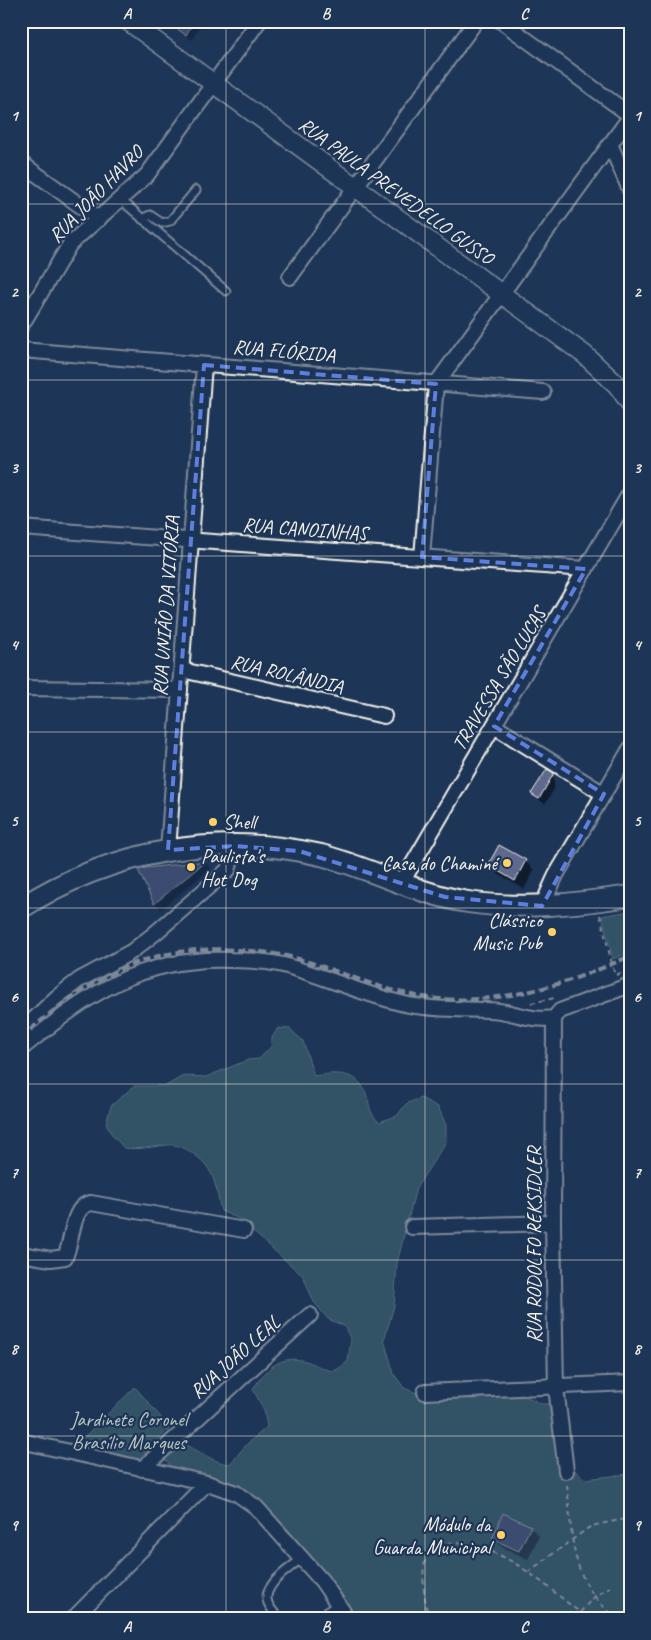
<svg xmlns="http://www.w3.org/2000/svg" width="651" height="1640" font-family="Caveat,sans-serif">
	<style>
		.green { fill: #4d7478; stroke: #a0b2b0 }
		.shadow { fill: #0007 }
		.building { fill: #5f678e; stroke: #f4f1e8 }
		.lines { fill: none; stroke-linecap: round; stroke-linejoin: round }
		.service-casing { stroke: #f4f1e8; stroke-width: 11 }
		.minor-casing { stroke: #f4f1e8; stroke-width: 18 }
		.tertiary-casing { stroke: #f4f1e8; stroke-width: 21 }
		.secondary-casing { stroke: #f4f1e8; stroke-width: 24 }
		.path { stroke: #f4f1e8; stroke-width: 2; stroke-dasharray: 5 4; stroke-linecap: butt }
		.service { stroke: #1d3557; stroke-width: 7 }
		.minor { stroke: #1d3557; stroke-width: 14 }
		.tertiary { stroke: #1d3557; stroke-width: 18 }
		.secondary { stroke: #1d3557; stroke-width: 20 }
		.rail { stroke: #f4f1e8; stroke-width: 4; stroke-dasharray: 8 4; stroke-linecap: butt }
		.marked { fill: none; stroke: #5e7fdd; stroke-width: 4; stroke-dasharray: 10 6; stroke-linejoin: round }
		.grid { fill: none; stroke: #f4f1e8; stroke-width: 1; stroke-opacity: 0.55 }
		.poi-dot { fill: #ffd166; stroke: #1d3557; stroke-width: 2 }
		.labels { text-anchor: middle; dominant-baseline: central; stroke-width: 4.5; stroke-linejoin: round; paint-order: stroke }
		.street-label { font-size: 20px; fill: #f4f1e8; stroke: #1d3557 }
		.poi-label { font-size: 20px; fill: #f4f1e8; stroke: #1d3557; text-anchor: end }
		.park-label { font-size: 20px; fill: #bac5c1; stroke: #1d3557 }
		.neatline { fill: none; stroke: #f4f1e8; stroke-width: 2 }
		.grid-label { font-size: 16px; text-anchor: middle; font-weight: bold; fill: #f4f1e8 }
	</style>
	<rect width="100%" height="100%" fill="#1d3557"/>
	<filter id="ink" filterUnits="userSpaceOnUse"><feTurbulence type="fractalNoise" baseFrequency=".02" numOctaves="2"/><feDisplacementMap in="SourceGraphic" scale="10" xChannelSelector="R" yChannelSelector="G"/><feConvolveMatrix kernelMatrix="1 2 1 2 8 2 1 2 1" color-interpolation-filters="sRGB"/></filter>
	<g filter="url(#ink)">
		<g class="green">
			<path d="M 630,911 L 630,952 L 613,959 L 602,916 Z"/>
			<path d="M 278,1028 L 290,1029 L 303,1041 L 314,1076 C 332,1073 356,1070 365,1091 C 371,1104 367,1111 379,1122 L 397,1116 L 406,1104 L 421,1098 L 438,1107 L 446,1125 L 446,1142 L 416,1188 L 397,1263 L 394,1306 L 384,1340 L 394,1374 L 404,1388 L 424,1396 L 475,1399 L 498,1395 L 525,1396 L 542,1404 L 549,1404 C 552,1433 561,1462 585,1479 L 630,1474 L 630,1619 L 356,1619 L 347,1601 C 323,1572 275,1507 243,1490 C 222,1480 173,1482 165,1457 L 173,1448 L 182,1443 C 200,1450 212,1463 230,1464 L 247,1444 L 267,1427 L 264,1410 L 253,1389 C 268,1366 284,1351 314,1364 C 320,1367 328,1372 336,1370 C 340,1368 345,1364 348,1361 L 351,1340 L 344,1326 L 328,1319 L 314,1302 L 303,1276 L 239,1219 L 221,1211 C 215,1183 215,1167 189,1151 C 183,1147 174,1144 167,1145 C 151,1147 139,1150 124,1148 L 112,1135 L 106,1123 L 111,1106 L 134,1086 L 166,1086 L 183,1076 L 206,1077 L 248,1060 L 259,1059 L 271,1047 L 272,1038 Z"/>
			<path d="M 135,1387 L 170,1428 L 138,1460 L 75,1446 Z"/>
		</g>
		<g class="shadow">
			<path d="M 176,21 L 208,21 L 209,22 L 205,29 L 200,26 L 192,40 L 173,26 Z"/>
			<path d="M 547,771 L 554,777 L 554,789 L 545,804 L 532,794 Z"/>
			<path d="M 525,861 L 534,870 L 524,889 L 498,874 L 490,865 Z"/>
			<path d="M 205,863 L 211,868 L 161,909 L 155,903 L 140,871 Z"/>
			<path d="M 530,1527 L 539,1536 L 528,1559 L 502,1547 L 493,1538 Z"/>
		</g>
		<g class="building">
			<path d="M 165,21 L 194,21 L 186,35 Z"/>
			<path d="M 547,769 L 554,773 L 539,799 L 531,794 Z"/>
			<path d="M 499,845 L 526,860 L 515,881 L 488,865 Z"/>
			<path d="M 206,861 L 154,904 L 138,870 L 146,868 Z"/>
			<path d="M 503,1513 L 531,1526 L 519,1551 L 492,1539 Z"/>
		</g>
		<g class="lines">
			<g class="service-casing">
				<g id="service">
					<path d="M 121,200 L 226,291"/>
					<path d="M 142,219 L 150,215 L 162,223 L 170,221 L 196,190"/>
					<path d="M 280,1619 C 276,1614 270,1609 268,1603 C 261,1585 291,1568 302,1558"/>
					<path d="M 318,1619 L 338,1603"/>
				</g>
			</g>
			<g class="minor-casing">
				<g id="minor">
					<path d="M 501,21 L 630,115"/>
					<path d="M 610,144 L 630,190"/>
					<path d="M 21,163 L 99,219"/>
					<path d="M 290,277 L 476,21"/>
					<path d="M 21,326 L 70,244 L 147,175 L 259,21"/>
					<path d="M 21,350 L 543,392"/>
					<path d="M 21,528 L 586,569"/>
					<path d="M 422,557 L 436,384 L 630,117"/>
					<path d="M 182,670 L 384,716"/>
					<path d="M 21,688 L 180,690"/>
					<path d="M 494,726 L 604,794"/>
					<path d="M 168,850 L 204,365"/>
					<path d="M 401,884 L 630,493"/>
					<path d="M 542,906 L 556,875 L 630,749"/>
					<path d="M 554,1018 L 553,1223 L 556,1387 L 566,1471"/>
					<path d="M 21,1047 L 31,1022 L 57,997 L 79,980 L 131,952 L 154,934 L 228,870 L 235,846"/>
					<path d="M 21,1049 C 88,994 140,957 230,960 C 248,960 266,961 283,965 C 325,976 366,996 409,1005 C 435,1010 461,1009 488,1010 C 512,1010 529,1022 554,1018 L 560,1011 L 630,985"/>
					<path d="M 412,1227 L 553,1223"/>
					<path d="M 21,1254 L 51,1259 L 65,1257 C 73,1241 71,1206 91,1203 L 244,1230"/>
					<path d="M 425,1392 L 630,1383"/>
					<path d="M 21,1441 L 207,1483 L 236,1493 L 256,1507 L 322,1581 L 348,1619"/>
					<path d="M 142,1469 L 310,1315"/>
					<path d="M 73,1619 L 207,1483"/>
				</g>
			</g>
			<g class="tertiary-casing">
				<path id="tertiary" d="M 128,21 L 585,355 L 617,385 L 630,403"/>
			</g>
			<g class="secondary-casing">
				<path id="secondary" d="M 21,908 C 109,851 219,831 321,855 C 371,868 416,894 468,902 C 523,910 576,904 630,896"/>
			</g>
			<g class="path">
				<path d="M 600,915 L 615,976"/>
				<path d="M 616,975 L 630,969"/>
				<path d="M 531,1003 L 555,998"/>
				<path d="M 567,1485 C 573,1540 569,1582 618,1619"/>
				<path d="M 528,1572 L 591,1526 L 630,1518"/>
				<path d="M 429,1619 C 425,1604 418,1564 430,1551 C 448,1532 490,1549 509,1560 C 538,1576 562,1600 589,1619"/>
				<path d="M 574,1619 L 594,1597 L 610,1587"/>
			</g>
			<use href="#service" class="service"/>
			<use href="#minor" class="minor"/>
			<use href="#tertiary" class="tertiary"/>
			<use href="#secondary" class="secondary"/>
			<path class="rail" d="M 21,1038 C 89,978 145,944 238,950 C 256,951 274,953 291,957 C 341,970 387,995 440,999 C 507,1003 569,984 630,956"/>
		</g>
	</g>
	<path d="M0 0H651V1640H0ZM 204,365 L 436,384 L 422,557 L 586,569 L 494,726 L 604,794 L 542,906 L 445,897 L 299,851 L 235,846 L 168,850 Z" fill="#1d3557" fill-opacity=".55" fill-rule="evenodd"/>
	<path class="marked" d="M 204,365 L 436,384 L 422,557 L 586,569 L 494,726 L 604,794 L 542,906 L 445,897 L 299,851 L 235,846 L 168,850 Z"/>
	<path class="grid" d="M 226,21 L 226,1619M 425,21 L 425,1619M 21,204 L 630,204M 21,380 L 630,380M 21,556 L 630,556M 21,732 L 630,732M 21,908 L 630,908M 21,1084 L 630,1084M 21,1260 L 630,1260M 21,1436 L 630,1436"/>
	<g class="poi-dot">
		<circle cx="213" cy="822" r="5"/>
		<circle cx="507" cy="863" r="5"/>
		<circle cx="191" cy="867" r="5"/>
		<circle cx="552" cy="932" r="5"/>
		<circle cx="501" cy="1535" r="5"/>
	</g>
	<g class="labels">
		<g class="street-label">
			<text transform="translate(396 191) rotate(36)">RUA PAULA PREVEDELLO GUSSO</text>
			<text transform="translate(96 194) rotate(-46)">RUA JOÃO HAVRO</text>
			<text transform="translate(284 351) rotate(5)">RUA FLÓRIDA</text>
			<text transform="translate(305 529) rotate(4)">RUA CANOINHAS</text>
			<text transform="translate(166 606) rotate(-86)">RUA UNIÃO DA VITÓRIA</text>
			<text transform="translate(287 674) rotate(13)">RUA ROLÂNDIA</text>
			<text transform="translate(499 679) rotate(-59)">TRAVESSA SÃO LUCAS</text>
			<text transform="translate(534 1245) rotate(-90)">RUA RODOLFO REKSIDLER</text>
			<text transform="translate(235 1357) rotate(-42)">RUA JOÃO LEAL</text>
		</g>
		<g class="poi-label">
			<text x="223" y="822" text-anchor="start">Shell</text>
			<text x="201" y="856" text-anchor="start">Paulista's<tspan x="201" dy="23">Hot Dog</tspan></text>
			<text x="497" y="863">Casa do Chaminé</text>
			<text x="542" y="920">Clássico<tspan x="542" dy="23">Music Pub</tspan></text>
			<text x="491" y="1524">Módulo da<tspan x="491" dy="23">Guarda Municipal</tspan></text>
		</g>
		<g class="park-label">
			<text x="129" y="1419">Jardinete Coronel<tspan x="129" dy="23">Brasílio Marques</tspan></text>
		</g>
	</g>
	<rect width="651" height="1640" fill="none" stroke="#1d3557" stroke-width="55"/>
	<rect x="28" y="28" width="596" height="1584" class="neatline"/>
	<g class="grid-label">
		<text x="127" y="19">A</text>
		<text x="326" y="19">B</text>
		<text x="524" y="19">C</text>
		<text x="14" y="121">1</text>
		<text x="637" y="121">1</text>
		<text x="14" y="297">2</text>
		<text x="637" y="297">2</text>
		<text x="14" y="473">3</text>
		<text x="637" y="473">3</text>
		<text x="14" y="650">4</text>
		<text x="637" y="650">4</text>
		<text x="14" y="826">5</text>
		<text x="637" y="826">5</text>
		<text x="14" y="1002">6</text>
		<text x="637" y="1002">6</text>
		<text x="14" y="1178">7</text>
		<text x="637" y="1178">7</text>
		<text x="14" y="1354">8</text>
		<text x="637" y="1354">8</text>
		<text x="14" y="1530">9</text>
		<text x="637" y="1530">9</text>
		<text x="127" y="1632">A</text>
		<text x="326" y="1632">B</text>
		<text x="524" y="1632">C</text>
	</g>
</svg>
